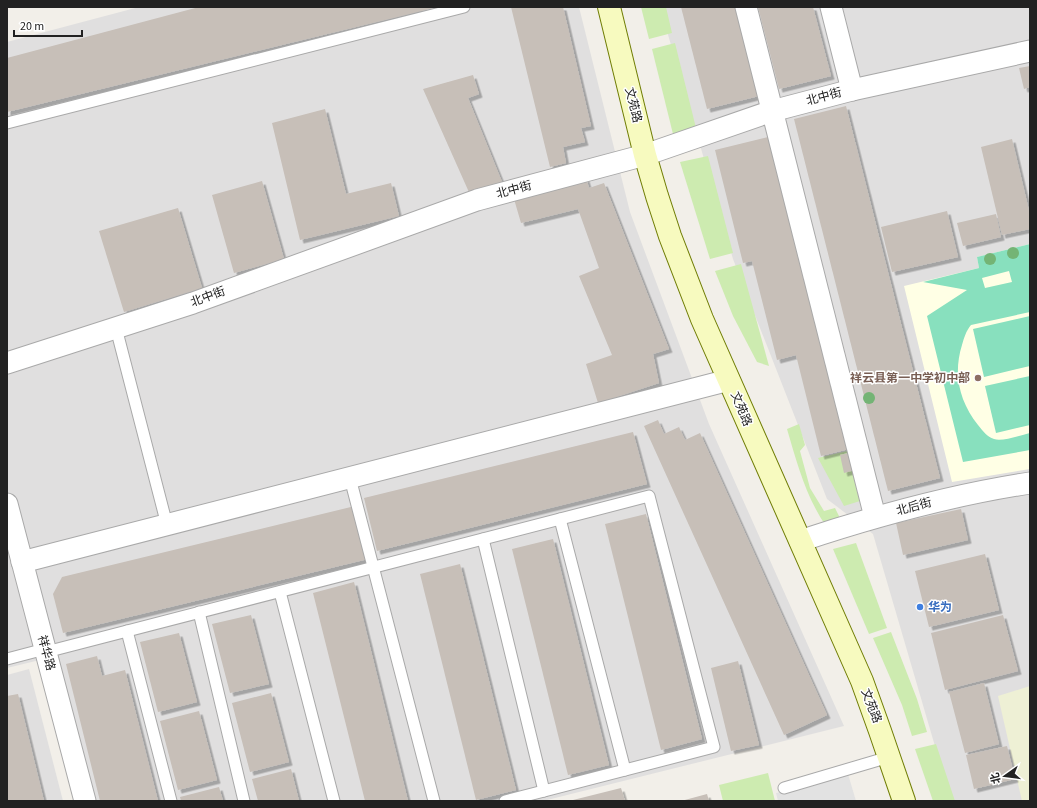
<svg xmlns="http://www.w3.org/2000/svg" width="1037" height="808" font-family="'Source Sans 3','Noto Sans SC',sans-serif">
	<style>
		.residential { fill: #e0dfdf }
		.education { fill: #ffffe5 }
		.farmland { fill: #eef0d5 }
		.grass { fill: #cdebb0 }
		.pitch { fill: #88e0be; fill-rule: evenodd }
		.parking { fill: #e2e2e2 }
		.building { fill: #c7bfb8; filter: url(#shadow) }
		.lines { fill: none; stroke-linecap: round; stroke-linejoin: round }
		.lane-casing { stroke: #a9a9a9; stroke-width: 13 }
		.street-casing { stroke: #a9a9a9; stroke-width: 23 }
		.secondary-casing { stroke: #707d05; stroke-width: 24 }
		.lane { stroke: #fff; stroke-width: 11 }
		.street { stroke: #fff; stroke-width: 21 }
		.secondary { stroke: #f7fabf; stroke-width: 22 }
		.tree { fill: #74b475 }
		.education-dot { fill: #8d6e63; stroke: #fff; stroke-width: 1.5 }
		.shop-dot { fill: #3f7fe0; stroke: #fff; stroke-width: 1.5 }
		.labels { text-anchor: middle; dominant-baseline: central; stroke-width: 3; stroke-linejoin: round; paint-order: stroke }
		.street-label { font-size: 12px; fill: #222; stroke: #fff }
		.education-label { font-size: 12px; font-weight: bold; fill: #785e54; stroke: #fff; text-anchor: end }
		.shop-label { font-size: 12px; font-weight: bold; fill: #366cbe; stroke: #fff; text-anchor: start }
	</style>
	<defs>
		<filter id="shadow"><feDropShadow dx="3.5" dy="3.5" stdDeviation="0" flood-color="#0004"/></filter>
	</defs>
	<rect width="100%" height="100%" fill="#f2efe9"/>
	<g class="residential">
		<path d="M 139,7 L 579,7 L 630,212 L 709,424 L 844,726 L 543,801 L 89,801 L 52,657 L 7,668 L 7,42 Z"/>
		<path d="M 660,7 L 1030,7 L 1030,801 L 951,801 L 873,534 L 827,499 L 733,259 Z"/>
		<path d="M 29,669 L 63,801 L 7,801 L 7,675 Z"/>
	</g>
	<path class="education" d="M 1030,244 L 1030,469 L 952,482 L 904,286 L 979,268 L 977,257 Z"/>
	<path class="farmland" d="M 1030,686 L 1030,801 L 1022,801 L 998,696 Z"/>
	<g class="grass">
		<path d="M 641,7 L 666,7 L 672,33 L 649,39 Z"/>
		<path d="M 675,43 L 696,128 L 673,134 L 652,49 Z"/>
		<path d="M 708,156 L 733,253 L 710,259 L 680,162 Z"/>
		<path d="M 741,264 L 769,366 L 757,362 L 733,316 L 715,271 Z"/>
		<path d="M 799,424 L 805,445 L 800,451 L 810,488 L 824,511 L 835,508 L 842,522 L 826,526 C 806,497 797,463 787,429 Z"/>
		<path d="M 847,451 L 860,501 L 844,506 L 818,458 Z"/>
		<path d="M 856,543 L 887,628 L 869,634 L 833,549 Z"/>
		<path d="M 891,632 L 917,699 L 927,732 L 912,736 L 902,705 L 873,638 Z"/>
		<path d="M 936,744 L 955,801 L 933,801 L 915,749 Z"/>
		<path d="M 768,773 L 775,801 L 723,801 L 719,785 Z"/>
	</g>
	<g class="pitch">
		<path d="M 1030,244 L 1030,312 L 971,325 C 966,331 964,338 962,345 C 953,374 959,401 978,425 C 983,431 987,437 994,439 C 1002,442 1021,435 1030,433 L 1030,450 L 963,462 L 927,316 L 967,290 L 923,282 L 979,268 L 977,257 ZM 1009,271 L 1012,282 L 985,288 L 982,278 Z"/>
		<path d="M 1030,316 L 1030,366 L 984,377 L 973,329 Z"/>
		<path d="M 1030,376 L 1030,425 L 996,433 L 985,386 Z"/>
	</g>
	<path class="parking" d="M 848,774 L 856,801 L 778,801 L 776,793 Z"/>
	<g class="building">
		<path d="M 199,7 L 434,7 L 434,8 L 7,112 L 7,58 Z"/>
		<path d="M 511,7 L 563,7 L 591,126 L 581,128 L 585,142 L 563,147 L 566,163 L 550,167 Z"/>
		<path d="M 681,7 L 736,7 L 759,96 L 707,109 Z"/>
		<path d="M 758,7 L 813,7 L 831,76 L 779,89 Z"/>
		<path d="M 1030,66 L 1030,87 L 1024,89 L 1019,68 Z"/>
		<path d="M 473,75 L 479,94 L 468,98 L 502,182 L 472,199 L 423,89 Z"/>
		<path d="M 846,106 L 940,478 L 888,491 L 794,119 Z"/>
		<path d="M 325,109 L 346,194 L 391,183 L 399,216 L 300,240 L 272,123 Z"/>
		<path d="M 772,136 L 853,448 L 821,456 L 796,355 L 777,360 L 752,261 L 743,263 L 715,150 Z"/>
		<path d="M 1012,139 L 1030,215 L 1030,229 L 1002,235 L 981,147 Z"/>
		<path d="M 586,178 L 589,188 L 604,183 L 669,349 L 653,354 L 659,383 L 598,403 L 586,364 L 612,355 L 579,276 L 599,268 L 578,209 L 521,223 L 514,199 Z"/>
		<path d="M 262,181 L 284,259 L 234,273 L 212,195 Z"/>
		<path d="M 178,208 L 202,288 L 124,312 L 99,231 Z"/>
		<path d="M 947,211 L 958,257 L 892,272 L 881,227 Z"/>
		<path d="M 996,214 L 1001,237 L 963,246 L 957,223 Z"/>
		<path d="M 658,420 L 664,434 L 679,427 L 685,440 L 700,433 L 827,715 L 784,735 L 644,426 Z"/>
		<path d="M 633,432 L 647,484 L 377,551 L 364,498 Z"/>
		<path d="M 853,452 L 858,469 L 844,473 L 840,455 Z"/>
		<path d="M 355,506 L 368,559 L 63,633 L 53,594 L 62,577 Z"/>
		<path d="M 961,509 L 968,540 L 903,555 L 896,523 Z"/>
		<path d="M 646,514 L 702,739 L 661,750 L 605,524 Z"/>
		<path d="M 553,539 L 609,765 L 568,775 L 512,549 Z"/>
		<path d="M 985,554 L 999,610 L 929,627 L 915,571 Z"/>
		<path d="M 460,564 L 516,790 L 476,800 L 420,574 Z"/>
		<path d="M 354,582 L 408,801 L 365,801 L 313,593 Z"/>
		<path d="M 251,615 L 269,684 L 230,693 L 212,624 Z"/>
		<path d="M 1003,615 L 1018,671 L 945,690 L 931,633 Z"/>
		<path d="M 179,633 L 197,702 L 158,712 L 140,642 Z"/>
		<path d="M 97,656 L 102,676 L 125,670 L 158,801 L 100,801 L 66,664 Z"/>
		<path d="M 738,661 L 759,745 L 731,751 L 711,668 Z"/>
		<path d="M 984,683 L 999,744 L 965,753 L 949,692 Z"/>
		<path d="M 271,693 L 289,762 L 250,772 L 232,703 Z"/>
		<path d="M 18,694 L 44,801 L 7,801 L 7,696 Z"/>
		<path d="M 199,711 L 217,780 L 178,790 L 160,721 Z"/>
		<path d="M 1007,746 L 1015,779 L 974,789 L 966,755 Z"/>
		<path d="M 291,769 L 299,801 L 258,801 L 252,779 Z"/>
		<path d="M 219,787 L 223,801 L 181,801 L 180,797 Z"/>
		<path d="M 621,788 L 625,801 L 573,801 L 573,800 Z"/>
		<path d="M 707,794 L 709,801 L 681,801 Z"/>
	</g>
	<g class="lines">
		<g class="lane-casing">
			<g id="lane">
				<path d="M 7,123 L 464,7"/>
				<path d="M 116,328 L 167,525"/>
				<path d="M 350,478 L 434,801"/>
				<path d="M 560,519 L 625,770"/>
				<path d="M 483,539 L 544,791"/>
				<path d="M 280,592 L 334,801"/>
				<path d="M 199,612 L 244,801"/>
				<path d="M 127,631 L 171,801"/>
				<path d="M 46,652 L 649,496 L 714,747 L 505,801"/>
				<path d="M 7,659 L 45,649"/>
				<path d="M 784,788 L 889,757"/>
			</g>
		</g>
		<g class="street-casing">
			<g id="street">
				<path d="M 746,7 L 875,517"/>
				<path d="M 831,7 L 852,90"/>
				<path d="M 7,363 L 193,303 L 477,200 L 645,155 L 772,111 L 852,90 L 1030,51"/>
				<path d="M 7,504 L 85,801"/>
				<path d="M 800,541 C 875,516 951,495 1030,483"/>
				<path d="M 22,562 L 729,380"/>
			</g>
		</g>
		<g class="secondary-casing">
			<path id="secondary" d="M 609,7 L 645,155 L 657,196 L 670,236 L 702,319 L 862,681 L 880,731 L 904,801"/>
		</g>
		<use href="#lane" class="lane"/>
		<use href="#street" class="street"/>
		<use href="#secondary" class="secondary"/>
	</g>
	<g class="tree">
		<circle cx="1013" cy="253" r="6"/>
		<circle cx="990" cy="259" r="6"/>
		<circle cx="869" cy="398" r="6"/>
	</g>
	<circle class="education-dot" cx="978" cy="378" r="4"/>
	<circle class="shop-dot" cx="920" cy="607" r="4"/>
	<g class="labels">
		<g class="street-label">
			<text transform="translate(824 97) rotate(-15)">北中街</text>
			<text transform="translate(633 105) rotate(76)">文苑路</text>
			<text transform="translate(514 190) rotate(-15)">北中街</text>
			<text transform="translate(208 297) rotate(-20)">北中街</text>
			<text transform="translate(741 409) rotate(67)">文苑路</text>
			<text transform="translate(914 507) rotate(-15)">北后街</text>
			<text transform="translate(46 653) rotate(75)">祥华路</text>
			<text transform="translate(871 706) rotate(69)">文苑路</text>
		</g>
		<g class="education-label">
			<text x="970" y="378">祥云县第一中学初中部</text>
		</g>
		<g class="shop-label">
			<text x="928" y="607">华为</text>
		</g>
	</g>
	<rect width="1037" height="808" fill="none" stroke="#222222" stroke-width="16"/>
	<g transform="translate(1005 776) rotate(256)" stroke="#ffffff" stroke-width="3" paint-order="stroke">
	<path d="M0-3L7 15L0 10L-7 15Z" fill="#222222"/>
	<text y="-6" font-size="11" font-weight="bold" text-anchor="middle" fill="#222222">北</text>
	</g>
	<path d="M14 30v6h68v-6" fill="none" stroke="#222222" stroke-width="2"/>
	<text x="20" y="30" font-size="12" fill="#222222" stroke="#ffffff" stroke-width="3" paint-order="stroke">20 m</text>
</svg>
